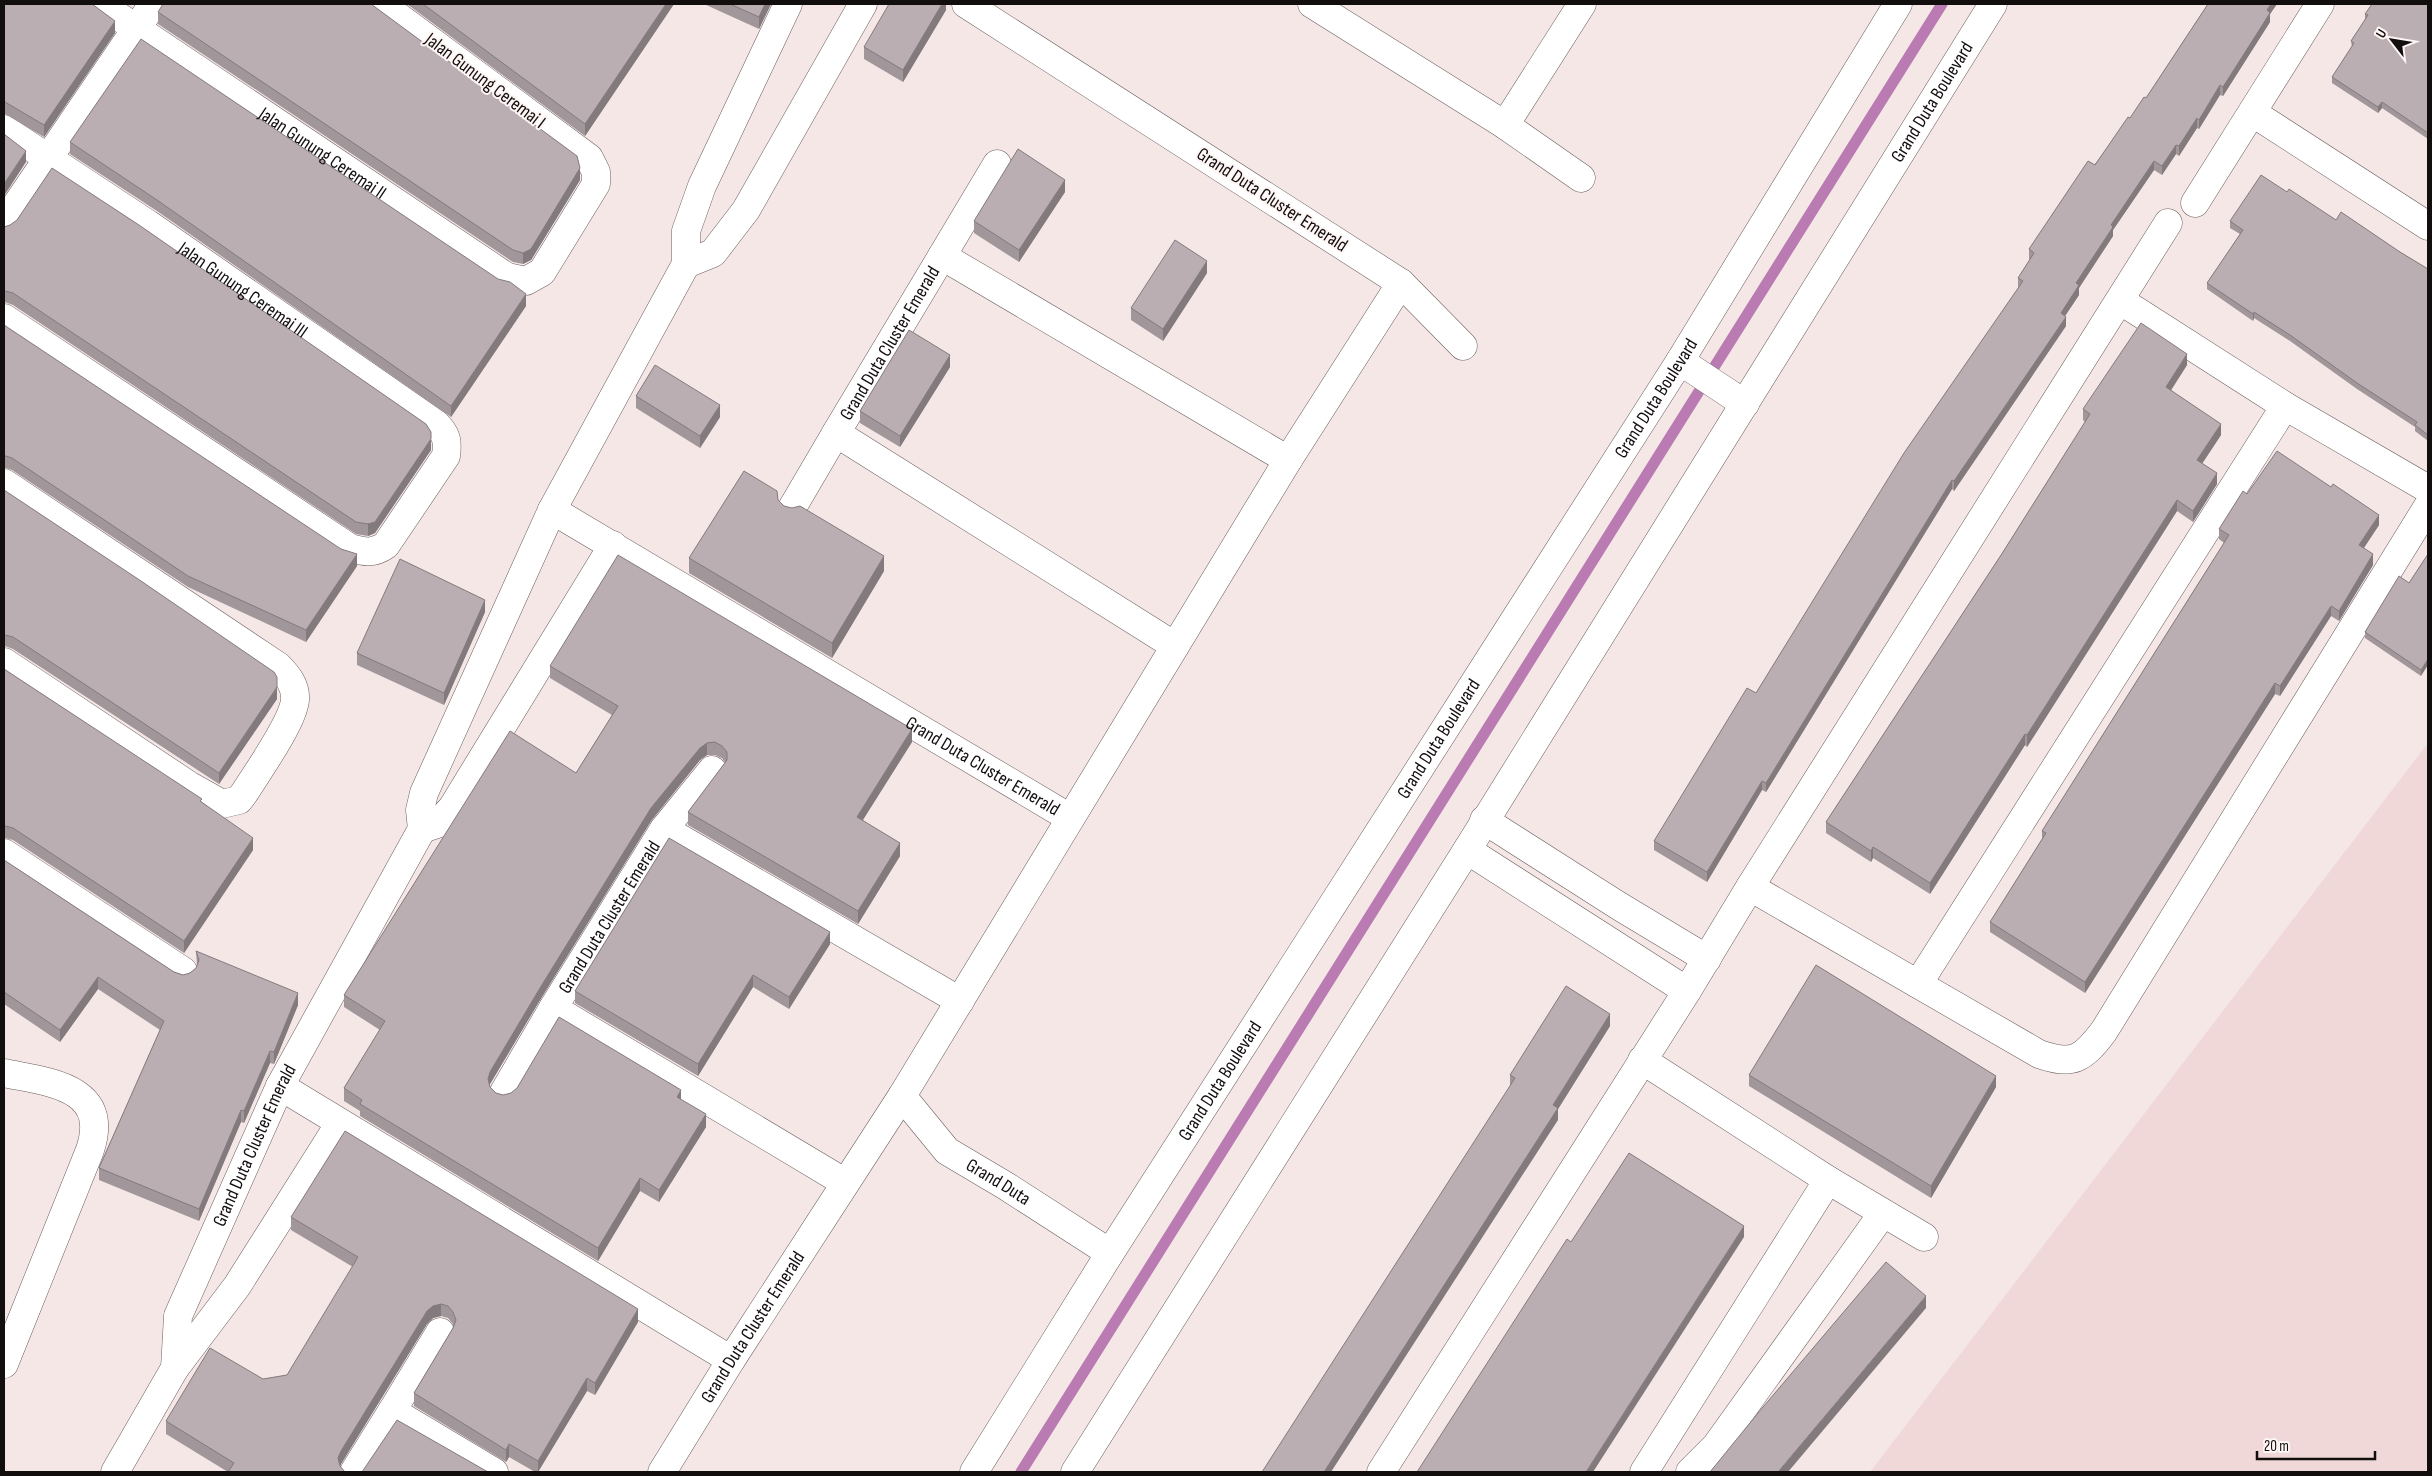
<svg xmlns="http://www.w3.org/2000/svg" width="2432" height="1476" font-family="'Sofia Sans Condensed',sans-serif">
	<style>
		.built { fill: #efd8d7 }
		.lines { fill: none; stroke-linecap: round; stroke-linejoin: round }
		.stream { stroke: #b97bb2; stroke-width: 11 }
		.minor-casing { stroke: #6b5f5f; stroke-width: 29 }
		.minor { stroke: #fff; stroke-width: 28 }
		.wall { fill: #a1969a }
		.shaded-wall { fill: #837a7d }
		.building { fill: #bbaeb3; stroke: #837a7d }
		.labels { text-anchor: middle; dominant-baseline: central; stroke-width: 4; stroke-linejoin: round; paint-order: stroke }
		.street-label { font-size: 19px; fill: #130e0e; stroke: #fef5f5 }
	</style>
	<rect width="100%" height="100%" fill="#f5e7e6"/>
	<path class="built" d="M 2428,743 L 2428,1472 L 1870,1472 Z"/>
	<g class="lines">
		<path class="stream" d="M 1021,1472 L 1942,4"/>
		<g class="minor-casing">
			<g id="minor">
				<path id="s1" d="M 100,4 L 507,277 L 526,281 L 542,272 L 596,184 L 596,172 L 589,158 L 381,4"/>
				<path d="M 1312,4 L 1505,125 L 1581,178"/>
				<path d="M 2253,113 L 2428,226"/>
				<path d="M 1505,125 L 1582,4"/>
				<path id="s2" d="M 4,129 L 148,224 L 436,424 C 447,435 448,441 446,456 L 386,545 C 373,554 365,552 350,548 L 4,318"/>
				<path d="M 2195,203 L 2320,4"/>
				<path d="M 4,223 L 153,4"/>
				<path d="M 942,256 L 997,164"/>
				<path d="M 686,264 L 713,253 L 746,210 L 863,4"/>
				<path d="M 1401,283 L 1463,346"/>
				<path d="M 2121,301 L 2285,406 L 2428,489"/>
				<path d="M 1680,361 L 1745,404"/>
				<path d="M 4,483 L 278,666 C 288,676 296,686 295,700 C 293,722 258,771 245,792 L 239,800 L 222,804 L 190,786 L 4,662"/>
				<path d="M 792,508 L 836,433"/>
				<path id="s3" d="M 552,510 L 1070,818"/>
				<path id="s4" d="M 1175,646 L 836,433 L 942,256 L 1288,460"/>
				<path d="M 1484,820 L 1619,906 L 1707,959"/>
				<path d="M 422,829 L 437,824 L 452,808 L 613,545"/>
				<path d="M 664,829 L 712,770"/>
				<path d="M 1467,850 L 1687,991"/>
				<path d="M 4,853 L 183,971"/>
				<path d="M 1750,887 L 2039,1054 C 2073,1066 2083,1059 2104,1031 L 2428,506"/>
				<path d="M 1918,984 L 2285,406"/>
				<path d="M 1642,1060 L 1828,1180 L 1924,1237"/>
				<path d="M 4,1073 C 47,1082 111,1086 90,1150 L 4,1364"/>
				<path d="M 280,1086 L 731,1360"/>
				<path d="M 504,1092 L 553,1008"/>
				<path id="s5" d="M 902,1096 L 947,1151 L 1006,1186 L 1110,1253"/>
				<path id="s6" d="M 844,1182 L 553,1008 L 664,829 L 960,1001"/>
				<path d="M 175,1368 L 237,1286 L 340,1123"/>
				<path d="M 392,1411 L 440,1332"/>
				<path id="s7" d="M 115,1472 L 175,1368 L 178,1316 L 280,1086 L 422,829 L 420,810 L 424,793 L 552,510 L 686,264 L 686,231 L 702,186 L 788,4"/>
				<path d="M 354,1472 L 392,1411 L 494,1472"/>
				<path id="s8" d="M 662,1472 L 731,1360 L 902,1096 L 1288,460 L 1401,283 L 966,4"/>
				<path id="s9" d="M 974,1472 L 1110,1253 L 1680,361 L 1898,4"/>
				<path id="s10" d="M 1075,1472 L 1467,850 L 1993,4"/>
				<path d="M 1381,1472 L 1687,991 L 1750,887 L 2168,223"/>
				<path d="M 1644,1472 L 1828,1180"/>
				<path d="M 1690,1472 L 1716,1446 L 1883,1213"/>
			</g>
		</g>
		<use href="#minor" class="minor"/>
	</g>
	<g class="wall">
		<path d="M 4,4 L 115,33 L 44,137 L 5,114 Z"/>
		<path d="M 407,4 L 674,4 L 585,136 Z"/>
		<path d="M 704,4 L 771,4 L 759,29 Z"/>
		<path d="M 946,4 L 946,10 L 903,82 L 864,59 L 864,47 Z"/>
		<path d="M 2208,4 L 2277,4 L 2270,14 L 2270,22 L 2223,96 L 2220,95 L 2199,129 L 2197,128 L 2179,156 L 2176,154 L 2162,175 L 2154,170 L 2113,230 L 2113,236 L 2079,288 L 2079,295 L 2065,316 L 2066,326 L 1954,491 L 1952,489 L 1766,792 L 1762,790 L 1707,882 L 1654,850 L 1654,841 L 1756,693 L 2019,287 L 2018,287 L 2018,278 L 2030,259 L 2029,259 L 2029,249 L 2146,98 Z"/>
		<path d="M 2428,4 L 2428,139 L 2382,108 L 2378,113 L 2332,83 L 2332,77 L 2352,47 L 2351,41 L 2365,20 L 2365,14 Z"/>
		<path d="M 158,12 L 580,180 L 531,260 L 523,264 L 513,262 L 158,24 Z"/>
		<path d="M 70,142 L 526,306 L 451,417 L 157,211 L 70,154 Z"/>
		<path d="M 1065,192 L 1019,262 L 974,233 L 974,221 Z"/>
		<path d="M 2287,192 L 2336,220 L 2400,252 L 2428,269 L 2428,441 L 2415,431 L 2415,427 L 2357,389 L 2290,341 L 2254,318 L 2253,321 L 2207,289 L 2207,283 L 2240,234 L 2230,228 L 2230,221 Z"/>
		<path d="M 4,227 L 431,450 L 375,533 L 368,536 L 356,534 L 13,305 L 5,302 L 4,303 Z"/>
		<path d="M 1207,273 L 1163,341 L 1131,320 L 1131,308 Z"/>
		<path d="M 4,325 L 357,566 L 306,642 L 188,587 L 12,470 L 6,468 L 4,468 Z"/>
		<path d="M 2187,365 L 2171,390 L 2221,435 L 2202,464 L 2217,484 L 2193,522 L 2177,511 L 2027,747 L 2025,745 L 1930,894 L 1873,858 L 1871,862 L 1826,833 L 1826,822 L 2003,552 L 2085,422 L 2083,420 L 2083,409 Z"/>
		<path d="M 950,367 L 900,447 L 860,423 L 860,411 Z"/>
		<path d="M 636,396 L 720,417 L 700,448 L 636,408 Z"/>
		<path d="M 4,490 L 277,699 L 219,784 L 13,649 L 5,646 L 4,647 Z"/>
		<path d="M 2247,494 L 2379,525 L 2364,548 L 2373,565 L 2339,621 L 2331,616 L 2280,696 L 2275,694 L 2085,993 L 1990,932 L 1990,922 L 2042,839 L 2042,831 L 2224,543 L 2219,539 L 2219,529 Z"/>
		<path d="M 778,500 L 784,506 L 884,571 L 832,658 L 689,573 L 689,558 Z"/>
		<path d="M 2428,554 L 2421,676 L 2365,638 L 2365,632 L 2409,583 Z"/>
		<path d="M 485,612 L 444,705 L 357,665 L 357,653 Z"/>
		<path d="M 550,666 L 912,742 L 863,820 L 900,856 L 858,924 L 688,825 L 688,812 L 725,763 L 722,758 L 715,755 L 707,755 L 700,760 L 651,821 L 540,1000 L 490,1084 L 490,1087 L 496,1093 L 503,1095 L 681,1099 L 706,1127 L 659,1202 L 640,1191 L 598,1261 L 360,1116 L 360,1111 L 344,1101 L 344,1088 L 380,1030 L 344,1007 L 344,995 L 576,773 L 612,715 L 550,678 Z"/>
		<path d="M 4,669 L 202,802 L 253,850 L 184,953 L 13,840 L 5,838 L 4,838 Z"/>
		<path d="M 4,860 L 174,972 L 183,975 L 190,973 L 196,968 L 197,965 L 196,951 L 298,1005 L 274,1064 L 270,1063 L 244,1123 L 241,1122 L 199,1221 L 99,1180 L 99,1168 L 160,1030 L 98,989 L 60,1042 L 4,1004 Z"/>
		<path d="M 830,944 L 789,1009 L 753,987 L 698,1076 L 575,1003 L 575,991 Z"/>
		<path d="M 1610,1026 L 1558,1109 L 1558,1120 L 1510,1086 L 1510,1075 Z"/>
		<path d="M 1749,1075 L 1996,1087 L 1931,1198 L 1749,1086 Z"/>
		<path d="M 291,1217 L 638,1322 L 595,1395 L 587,1391 L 538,1472 L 535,1472 L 509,1457 L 506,1462 L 414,1406 L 414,1393 L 453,1328 L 453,1324 L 448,1318 L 441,1316 L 433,1318 L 427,1324 L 341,1464 L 340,1466 L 228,1472 L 166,1434 L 166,1421 L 263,1379 L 287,1375 L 353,1267 L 291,1230 Z"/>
	</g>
	<g class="shaded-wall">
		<path d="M 666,4 L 674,4 L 585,136 L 585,124 Z"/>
		<path d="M 765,4 L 771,4 L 759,29 L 759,17 Z"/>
		<path d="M 942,4 L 946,4 L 946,10 L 903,82 L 903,70 Z"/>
		<path d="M 2271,4 L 2277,4 L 2270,14 L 2270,22 L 2223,96 L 2223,87 Z"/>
		<path d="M 115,21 L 115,33 L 44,137 L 44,125 Z"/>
		<path d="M 2220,85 L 2220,95 L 2199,129 L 2199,120 Z"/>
		<rect x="4" y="102" width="1" height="12"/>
		<path d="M 2382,102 L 2382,108 L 2378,113 L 2378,107 Z"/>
		<path d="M 2197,118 L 2197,128 L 2179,156 L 2179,146 Z"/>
		<path d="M 2176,145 L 2176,154 L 2162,175 L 2162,166 Z"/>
		<path d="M 26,151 L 26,162 L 4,196 L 4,184 Z"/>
		<path d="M 2154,161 L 2154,170 L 2113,230 L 2113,236 L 2079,288 L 2079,295 L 2061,322 L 2061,313 L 2076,283 L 2111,225 Z"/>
		<path d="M 580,168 L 580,180 L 531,260 L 523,264 L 523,253 Z"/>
		<path d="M 1065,180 L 1065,192 L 1019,262 L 1019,250 Z"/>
		<path d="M 1207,261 L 1207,273 L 1163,341 L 1163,329 Z"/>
		<path d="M 526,294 L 526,306 L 451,417 L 451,406 Z"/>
		<path d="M 2254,312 L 2254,318 L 2253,321 L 2253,314 Z"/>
		<path d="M 2066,317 L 2066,326 L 1954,491 L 1954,481 Z"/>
		<path d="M 2187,354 L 2187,365 L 2166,398 L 2166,387 Z"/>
		<path d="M 950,355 L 950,367 L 900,447 L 900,436 Z"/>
		<path d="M 720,405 L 720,417 L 700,448 L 700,436 Z"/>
		<path d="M 2221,424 L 2221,435 L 2197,471 L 2197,460 Z"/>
		<path d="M 431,432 L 431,450 L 375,533 L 368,536 L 368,524 Z"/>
		<path d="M 2217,473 L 2217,484 L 2193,522 L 2193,511 Z"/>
		<path d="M 1952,480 L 1952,489 L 1766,792 L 1766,783 Z"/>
		<path d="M 2177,500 L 2177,511 L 2027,747 L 2027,735 Z"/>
		<path d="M 2379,515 L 2379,525 L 2359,555 L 2359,545 Z"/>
		<path d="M 357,554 L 357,566 L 306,642 L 306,630 Z"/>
		<path d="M 2373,554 L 2373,565 L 2339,621 L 2339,611 Z"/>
		<path d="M 884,556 L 884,571 L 832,658 L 832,643 Z"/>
		<path d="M 485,600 L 485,612 L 444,705 L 444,693 Z"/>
		<path d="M 2331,606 L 2331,616 L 2280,696 L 2280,686 Z"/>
		<path d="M 2428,659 L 2428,665 L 2421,676 L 2421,670 Z"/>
		<path d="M 2275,683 L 2275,694 L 2085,993 L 2085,982 Z"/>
		<path d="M 277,687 L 277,699 L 219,784 L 219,773 Z"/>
		<path d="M 912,729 L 912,742 L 857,829 L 857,817 Z"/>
		<path d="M 2025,734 L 2025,745 L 1930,894 L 1930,883 Z"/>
		<path d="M 707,743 L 707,755 L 700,760 L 651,821 L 540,1000 L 490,1084 L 488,1091 L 488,1079 L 490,1072 L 540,988 L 651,808 L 700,748 Z"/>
		<path d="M 1762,781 L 1762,790 L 1707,882 L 1707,872 Z"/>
		<path d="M 253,838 L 253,850 L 184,953 L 184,941 Z"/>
		<path d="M 900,843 L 900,856 L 858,924 L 858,911 Z"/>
		<path d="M 1873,847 L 1873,858 L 1871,862 L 1871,851 Z"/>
		<path d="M 830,932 L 830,944 L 789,1009 L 789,997 Z"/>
		<path d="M 753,975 L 753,987 L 698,1076 L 698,1064 Z"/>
		<path d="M 98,977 L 98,989 L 60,1042 L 60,1030 Z"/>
		<path d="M 298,993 L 298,1005 L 274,1064 L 274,1052 Z"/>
		<path d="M 1610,1014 L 1610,1026 L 1558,1109 L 1558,1120 L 1331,1472 L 1324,1472 Z"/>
		<path d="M 270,1051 L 270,1063 L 244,1123 L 244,1111 Z"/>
		<path d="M 1996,1076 L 1996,1087 L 1931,1198 L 1931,1186 Z"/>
		<path d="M 681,1090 L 681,1103 L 677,1097 Z"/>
		<path d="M 241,1110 L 241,1122 L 199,1221 L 199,1209 Z"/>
		<path d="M 706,1114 L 706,1127 L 659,1202 L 659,1190 Z"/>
		<path d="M 640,1178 L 640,1191 L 598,1261 L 598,1248 Z"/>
		<path d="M 1744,1226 L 1744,1237 L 1593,1472 L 1586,1472 Z"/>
		<path d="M 1926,1296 L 1926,1308 L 1788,1472 L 1778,1472 Z"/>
		<path d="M 441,1304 L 441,1316 L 433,1318 L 427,1324 L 341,1464 L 338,1471 L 338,1458 L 341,1451 L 427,1311 L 433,1306 Z"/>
		<path d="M 638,1309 L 638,1322 L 595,1395 L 595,1383 Z"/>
		<path d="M 587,1378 L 587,1391 L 538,1472 L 538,1461 Z"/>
		<path d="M 509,1444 L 509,1457 L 506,1462 L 506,1450 Z"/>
	</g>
	<g class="building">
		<path d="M 4,4 L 92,4 L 115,21 L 44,125 L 5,102 L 4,102 Z"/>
		<path d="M 163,4 L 371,4 L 577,156 L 580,168 L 531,249 L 523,253 L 513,250 L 158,12 Z"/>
		<path d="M 423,4 L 666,4 L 585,124 Z"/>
		<path d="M 730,4 L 765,4 L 759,17 Z"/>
		<path d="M 889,4 L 942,4 L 903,70 L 864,47 Z"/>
		<path d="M 2208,4 L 2271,4 L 2267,10 L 2270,13 L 2223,87 L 2220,85 L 2199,120 L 2197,118 L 2179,146 L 2176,145 L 2162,166 L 2154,161 L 2111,225 L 2113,227 L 2076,283 L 2079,285 L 2061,313 L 2066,317 L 1954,481 L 1952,480 L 1766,783 L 1762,781 L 1707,872 L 1654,841 L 1747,688 L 1756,693 L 1904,453 L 2023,281 L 2018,278 L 2034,253 L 2029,249 L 2088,161 L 2095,165 L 2128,117 L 2130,118 L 2144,97 L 2146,98 Z"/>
		<path d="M 2372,4 L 2428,4 L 2428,133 L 2382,102 L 2378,107 L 2332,77 L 2354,43 L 2351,41 L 2368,15 L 2365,14 Z"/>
		<path d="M 141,39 L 498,279 L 510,282 L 526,294 L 451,406 L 157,200 L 70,142 Z"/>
		<path d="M 4,134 L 26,151 L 4,184 Z"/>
		<path d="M 1018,149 L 1065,180 L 1019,250 L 974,221 Z"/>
		<path d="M 52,168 L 139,225 L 426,424 L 431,432 L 431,439 L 375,522 L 368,524 L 356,522 L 13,293 L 5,291 L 4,291 L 4,227 L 10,225 L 17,220 Z"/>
		<path d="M 2261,175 L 2287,192 L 2289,189 L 2336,220 L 2341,212 L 2400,252 L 2428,269 L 2428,435 L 2415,425 L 2417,422 L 2357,383 L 2290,335 L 2254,312 L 2253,314 L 2207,283 L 2243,230 L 2230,221 Z"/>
		<path d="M 1175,240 L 1207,261 L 1163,329 L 1131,308 Z"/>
		<path d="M 2141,323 L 2187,354 L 2166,387 L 2221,424 L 2197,460 L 2217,473 L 2193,511 L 2177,500 L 2027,735 L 2025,734 L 1930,883 L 1873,847 L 1871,851 L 1826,822 L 2003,552 L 2090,414 L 2083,409 Z"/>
		<path d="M 4,325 L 341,549 L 357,554 L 306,630 L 188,576 L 12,458 L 6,456 L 4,456 Z"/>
		<path d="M 909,330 L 950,355 L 900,436 L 860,411 Z"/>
		<path d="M 655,365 L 720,405 L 700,436 L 636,396 Z"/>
		<path d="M 2277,451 L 2331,487 L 2333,484 L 2379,515 L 2359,545 L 2373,554 L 2339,611 L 2331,606 L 2280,686 L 2275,683 L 2085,982 L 1990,922 L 2046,833 L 2042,831 L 2229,535 L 2219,529 L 2243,491 L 2247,494 Z"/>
		<path d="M 744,471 L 777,491 L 778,500 L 784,506 L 792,508 L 800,506 L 884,556 L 832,643 L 689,558 Z"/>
		<path d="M 4,490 L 141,581 L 274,672 L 277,677 L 277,687 L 219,773 L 13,637 L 5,635 L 4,635 Z"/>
		<path d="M 2428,554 L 2428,659 L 2421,670 L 2365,632 L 2399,576 L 2409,583 Z"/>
		<path d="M 618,555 L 912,729 L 857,817 L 900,843 L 858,911 L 688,812 L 727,760 L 727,752 L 722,746 L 715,742 L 707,743 L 700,748 L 651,808 L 540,988 L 490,1072 L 488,1079 L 490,1087 L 496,1093 L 503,1095 L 511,1093 L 517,1088 L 559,1017 L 681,1090 L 677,1097 L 706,1114 L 659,1190 L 640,1178 L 598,1248 L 360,1104 L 362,1100 L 344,1088 L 385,1021 L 344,995 L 510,731 L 576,773 L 618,706 L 550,666 Z"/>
		<path d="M 400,559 L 485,600 L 444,693 L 357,653 Z"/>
		<path d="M 4,669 L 202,799 L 200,801 L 253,838 L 184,941 L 13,828 L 5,826 L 4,826 Z"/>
		<path d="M 669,838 L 830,932 L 789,997 L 753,975 L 698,1064 L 575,991 Z"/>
		<path d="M 4,860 L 174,972 L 183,975 L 190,973 L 196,968 L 199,960 L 196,951 L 298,993 L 274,1052 L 270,1051 L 244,1111 L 241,1110 L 199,1209 L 99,1168 L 164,1021 L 98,977 L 60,1030 L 4,992 Z"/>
		<path d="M 1816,965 L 1996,1076 L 1931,1186 L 1749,1075 Z"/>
		<path d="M 1566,986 L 1610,1014 L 1553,1105 L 1558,1108 L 1324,1472 L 1262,1472 L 1515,1078 L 1510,1075 Z"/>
		<path d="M 345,1131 L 638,1309 L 595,1383 L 587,1378 L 538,1461 L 509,1444 L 506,1450 L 414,1393 L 453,1328 L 456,1320 L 453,1312 L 448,1306 L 441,1304 L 433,1306 L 427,1311 L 341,1451 L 338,1458 L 340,1466 L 345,1472 L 228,1472 L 234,1463 L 166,1421 L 210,1348 L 263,1379 L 287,1375 L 358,1257 L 291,1217 Z"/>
		<path d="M 1629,1153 L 1744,1226 L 1586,1472 L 1417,1472 L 1567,1239 L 1571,1242 Z"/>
		<path d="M 1886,1262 L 1926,1296 L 1778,1472 L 1710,1472 L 1758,1413 Z"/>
		<path d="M 397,1420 L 488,1472 L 362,1472 Z"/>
	</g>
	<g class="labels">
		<g class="street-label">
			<text transform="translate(485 81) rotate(37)">Jalan Gunung Ceremai I</text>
			<text stroke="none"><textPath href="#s10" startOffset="1616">Grand Duta Boulevard</textPath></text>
			<text stroke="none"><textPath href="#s1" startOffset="268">Jalan Gunung Ceremai II</textPath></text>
			<text transform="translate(1272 200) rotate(33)">Grand Duta Cluster Emerald</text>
			<text stroke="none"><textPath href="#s2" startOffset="288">Jalan Gunung Ceremai III</textPath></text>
			<text stroke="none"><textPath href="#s4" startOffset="505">Grand Duta Cluster Emerald</textPath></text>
			<text stroke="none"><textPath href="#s9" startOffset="1272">Grand Duta Boulevard</textPath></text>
			<text stroke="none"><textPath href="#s9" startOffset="868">Grand Duta Boulevard</textPath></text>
			<text stroke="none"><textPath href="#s3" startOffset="501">Grand Duta Cluster Emerald</textPath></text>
			<text stroke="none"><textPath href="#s6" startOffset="446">Grand Duta Cluster Emerald</textPath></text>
			<text stroke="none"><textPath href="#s9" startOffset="462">Grand Duta Boulevard</textPath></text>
			<text stroke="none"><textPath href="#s7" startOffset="359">Grand Duta Cluster Emerald</textPath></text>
			<text stroke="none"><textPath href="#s5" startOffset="131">Grand Duta</textPath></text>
			<text stroke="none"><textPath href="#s8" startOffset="171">Grand Duta Cluster Emerald</textPath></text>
		</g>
	</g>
	<rect width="2432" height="1476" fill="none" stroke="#130e0e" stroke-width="10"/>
	<g transform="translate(2392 40) rotate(301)" stroke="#fef5f5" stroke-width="4" paint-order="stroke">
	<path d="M0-4L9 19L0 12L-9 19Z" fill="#130e0e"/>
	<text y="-8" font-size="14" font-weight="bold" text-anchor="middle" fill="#130e0e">U</text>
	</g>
	<path d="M2257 1451v8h118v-8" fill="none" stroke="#130e0e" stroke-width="2.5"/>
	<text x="2264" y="1451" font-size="15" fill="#130e0e" stroke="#fef5f5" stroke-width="4" paint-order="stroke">20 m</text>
</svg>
